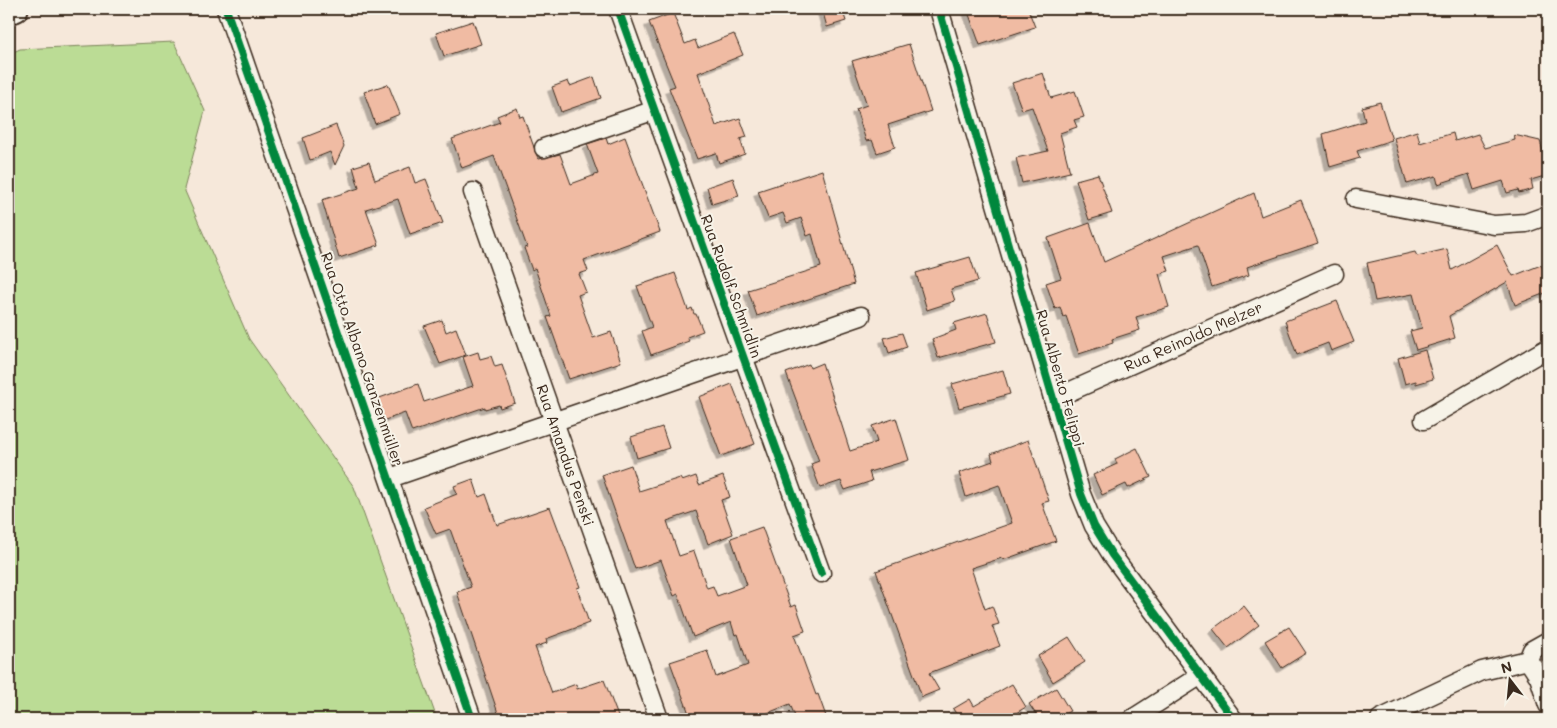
<svg xmlns="http://www.w3.org/2000/svg" width="1557" height="728" font-family="Mali,sans-serif">
	<style>
		.green { fill: #bbdc95; stroke: #7b835a }
		.building { fill: #f0bba3; stroke: #3b2a1e; filter: url(#shadow) }
		.lines { fill: none; stroke-linecap: round; stroke-linejoin: round }
		.street-casing { stroke: #3b2a1e; stroke-width: 21 }
		.secondary-casing { stroke: #3b2a1e; stroke-width: 29 }
		.street { stroke: #f7f3e8; stroke-width: 18 }
		.secondary { stroke: #f7f3e8; stroke-width: 25 }
		.cycleway-casing { stroke: #f7f3e8; stroke-width: 11 }
		.cycleway { stroke: #00873e; stroke-width: 8 }
		.labels { text-anchor: middle; dominant-baseline: central; stroke-width: 4; stroke-linejoin: round; paint-order: stroke }
		.street-label { font-size: 15px; fill: #3b2a1e; stroke: #f7f3e8 }
	</style>
	<defs>
		<filter id="shadow"><feDropShadow dx="-4.5" dy="4.5" stdDeviation="0" flood-color="#0004"/></filter>
	</defs>
	<rect width="100%" height="100%" fill="#f6e8da"/>
	<filter id="ink" filterUnits="userSpaceOnUse"><feTurbulence type="fractalNoise" baseFrequency=".02" numOctaves="2"/><feDisplacementMap in="SourceGraphic" scale="10" xChannelSelector="R" yChannelSelector="G"/><feConvolveMatrix kernelMatrix="1 2 1 2 8 2 1 2 1" color-interpolation-filters="sRGB"/></filter>
	<g filter="url(#ink)">
		<path class="green" d="M 174,42 L 205,111 L 184,189 L 249,339 L 354,487 L 437,719 L 9,719 L 9,54 L 20,49 Z"/>
		<g class="building">
			<path d="M 822,9 L 842,9 L 846,21 L 827,27 Z"/>
			<path d="M 967,9 L 1028,9 L 1035,27 L 980,45 Z"/>
			<path d="M 673,13 L 685,44 L 695,40 L 698,48 L 734,34 L 743,55 L 698,73 L 716,126 L 740,118 L 747,137 L 740,139 L 745,154 L 719,163 L 716,153 L 697,159 L 669,88 L 675,86 L 649,22 Z"/>
			<path d="M 473,21 L 481,44 L 444,56 L 436,33 Z"/>
			<path d="M 909,44 L 931,111 L 888,125 L 895,147 L 877,153 L 872,140 L 866,141 L 856,109 L 867,105 L 852,61 Z"/>
			<path d="M 1043,73 L 1051,98 L 1075,91 L 1084,117 L 1074,120 L 1077,127 L 1060,133 L 1070,172 L 1022,183 L 1016,158 L 1048,151 L 1032,107 L 1022,110 L 1012,83 Z"/>
			<path d="M 594,77 L 601,98 L 561,112 L 552,87 L 568,81 L 570,86 Z"/>
			<path d="M 388,84 L 400,114 L 375,124 L 364,92 Z"/>
			<path d="M 1380,102 L 1392,140 L 1357,151 L 1360,158 L 1330,167 L 1323,134 L 1365,121 L 1362,107 Z"/>
			<path d="M 517,108 L 520,117 L 523,116 L 537,156 L 539,159 L 560,154 L 571,184 L 598,174 L 587,144 L 606,138 L 608,144 L 625,137 L 660,232 L 584,260 L 588,271 L 579,274 L 586,292 L 578,295 L 593,338 L 611,332 L 621,362 L 569,379 L 547,317 L 551,316 L 535,268 L 532,270 L 524,248 L 527,247 L 494,156 L 462,168 L 452,139 L 500,122 L 497,116 Z"/>
			<path d="M 336,125 L 344,146 L 335,165 L 330,152 L 310,160 L 303,138 Z"/>
			<path d="M 1417,131 L 1420,143 L 1453,133 L 1455,141 L 1478,134 L 1485,148 L 1515,140 L 1514,135 L 1540,141 L 1546,161 L 1548,160 L 1548,175 L 1531,180 L 1533,189 L 1519,193 L 1518,190 L 1507,193 L 1503,181 L 1474,190 L 1469,174 L 1438,184 L 1436,176 L 1407,184 L 1394,138 Z"/>
			<path d="M 369,162 L 375,180 L 410,167 L 415,183 L 426,179 L 443,223 L 410,234 L 398,199 L 366,209 L 379,245 L 339,258 L 322,200 L 359,188 L 353,167 Z"/>
			<path d="M 822,170 L 854,284 L 757,316 L 748,290 L 821,267 L 812,234 L 807,236 L 801,218 L 787,223 L 783,213 L 768,218 L 758,191 Z"/>
			<path d="M 1098,174 L 1112,213 L 1089,220 L 1076,180 Z"/>
			<path d="M 733,178 L 739,196 L 712,204 L 707,187 Z"/>
			<path d="M 1254,193 L 1261,216 L 1301,200 L 1318,243 L 1247,267 L 1249,275 L 1212,287 L 1198,245 L 1164,256 L 1169,271 L 1159,274 L 1169,307 L 1136,317 L 1140,330 L 1112,339 L 1113,343 L 1079,354 L 1066,316 L 1063,317 L 1060,307 L 1055,309 L 1046,283 L 1061,278 L 1048,238 L 1090,223 L 1104,262 Z"/>
			<path d="M 1497,245 L 1513,276 L 1541,265 L 1544,271 L 1548,270 L 1548,292 L 1515,305 L 1507,282 L 1449,316 L 1455,338 L 1416,350 L 1410,331 L 1422,328 L 1413,294 L 1375,301 L 1367,263 L 1415,252 L 1417,256 L 1447,249 L 1452,270 Z"/>
			<path d="M 970,257 L 978,281 L 951,289 L 955,301 L 927,310 L 916,273 Z"/>
			<path d="M 675,273 L 688,310 L 692,308 L 694,314 L 696,314 L 703,331 L 687,337 L 689,341 L 651,355 L 642,331 L 652,327 L 637,286 Z"/>
			<path d="M 1337,301 L 1354,342 L 1331,351 L 1328,343 L 1297,355 L 1285,321 Z"/>
			<path d="M 987,313 L 996,342 L 938,358 L 932,339 L 956,330 L 954,323 Z"/>
			<path d="M 442,320 L 446,332 L 456,328 L 466,355 L 440,364 L 424,326 Z"/>
			<path d="M 902,333 L 907,347 L 889,353 L 884,338 Z"/>
			<path d="M 1425,350 L 1433,379 L 1416,384 L 1416,381 L 1405,384 L 1398,358 Z"/>
			<path d="M 478,352 L 480,359 L 491,356 L 495,367 L 502,365 L 515,403 L 500,408 L 499,405 L 485,409 L 485,407 L 412,432 L 405,413 L 382,421 L 374,400 L 418,384 L 424,402 L 473,386 L 463,357 Z"/>
			<path d="M 822,363 L 850,451 L 877,442 L 872,426 L 896,418 L 909,460 L 869,472 L 872,481 L 845,490 L 841,481 L 820,488 L 811,464 L 819,461 L 786,373 L 809,364 L 810,368 Z"/>
			<path d="M 1003,370 L 1010,394 L 959,408 L 952,384 Z"/>
			<path d="M 732,384 L 755,444 L 721,456 L 699,397 Z"/>
			<path d="M 662,427 L 669,448 L 637,458 L 631,437 Z"/>
			<path d="M 1028,440 L 1049,501 L 1042,503 L 1056,541 L 1003,560 L 1002,558 L 971,568 L 985,609 L 992,606 L 999,624 L 992,626 L 1000,646 L 929,673 L 939,690 L 922,697 L 876,571 L 1012,523 L 999,485 L 966,497 L 959,473 L 993,461 L 991,454 Z"/>
			<path d="M 1137,448 L 1151,477 L 1128,488 L 1126,484 L 1102,495 L 1093,475 L 1117,464 L 1115,459 Z"/>
			<path d="M 631,465 L 639,491 L 680,478 L 682,481 L 696,476 L 699,485 L 723,476 L 730,497 L 721,500 L 733,534 L 708,544 L 696,511 L 667,521 L 679,556 L 694,551 L 707,588 L 713,586 L 717,596 L 747,585 L 731,538 L 762,527 L 791,607 L 796,605 L 805,631 L 794,635 L 816,695 L 818,694 L 827,719 L 796,719 L 790,704 L 753,719 L 691,719 L 670,662 L 707,650 L 716,677 L 748,665 L 738,634 L 735,635 L 731,622 L 693,637 L 678,594 L 674,596 L 661,560 L 635,569 L 602,475 Z"/>
			<path d="M 473,479 L 479,497 L 486,494 L 497,525 L 550,507 L 580,587 L 577,588 L 589,623 L 546,639 L 547,643 L 535,647 L 552,693 L 576,684 L 577,689 L 604,680 L 619,719 L 500,719 L 457,592 L 471,587 L 450,529 L 436,534 L 424,507 L 457,494 L 454,486 Z"/>
			<path d="M 1244,606 L 1259,625 L 1228,648 L 1213,629 Z"/>
			<path d="M 1289,627 L 1306,653 L 1282,668 L 1265,641 Z"/>
			<path d="M 1069,637 L 1085,662 L 1053,682 L 1038,656 Z"/>
			<path d="M 1012,684 L 1026,707 L 1006,719 L 950,719 L 957,715 L 953,709 L 970,699 L 974,706 Z"/>
			<path d="M 1056,688 L 1070,711 L 1056,719 L 1039,719 L 1029,704 Z"/>
		</g>
		<g class="lines">
			<g class="street-casing">
				<g id="street">
					<path d="M 226,9 L 472,719"/>
					<path d="M 618,9 L 821,573"/>
					<path d="M 939,9 L 1081,494 L 1094,526 L 1112,555 L 1233,719"/>
					<path d="M 544,148 L 655,110"/>
					<path d="M 473,192 L 659,719"/>
					<path d="M 1356,199 L 1494,225 L 1526,223 L 1548,215"/>
					<path d="M 1053,399 L 1334,274"/>
					<path d="M 1424,420 L 1548,348"/>
					<path d="M 390,478 L 861,316"/>
					<path d="M 1528,660 L 1539,677 L 1548,705"/>
					<path d="M 1132,719 L 1201,675"/>
					<path d="M 1380,719 L 1482,671 L 1528,660 L 1532,650 L 1548,641"/>
				</g>
			</g>
			<g class="secondary-casing">
				<path id="secondary" d="M 9,11 L 15,9"/>
			</g>
			<use href="#street" class="street"/>
			<use href="#secondary" class="secondary"/>
			<g class="cycleway-casing">
				<g id="cycleway">
					<path d="M 226,9 L 472,719"/>
					<path d="M 618,9 L 821,573"/>
					<path d="M 939,9 L 1081,494 L 1094,526 L 1112,555 L 1233,719"/>
				</g>
			</g>
			<use href="#cycleway" class="cycleway"/>
		</g>
	</g>
	<g class="labels">
		<g class="street-label">
			<text transform="translate(732 286) rotate(70)">Rua Rudolf Schmidlin</text>
			<text transform="translate(1193 336) rotate(-24)">Rua Reinoldo Melzer</text>
			<text transform="translate(363 359) rotate(71)">Rua Otto Albano Ganzenmüller</text>
			<text transform="translate(1061 378) rotate(74)">Rua Alberto Felippi</text>
			<text transform="translate(566 455) rotate(71)">Rua Amandus Penski</text>
		</g>
	</g>
	<rect width="1557" height="728" fill="none" stroke="#f7f3e8" stroke-width="30"/>
	<rect x="15" y="15" width="1527" height="698" fill="none" stroke="#3b2a1e" stroke-width="2" filter="url(#ink)"/>
	<g transform="translate(1510 680) rotate(344)" stroke="#f7f3e8" stroke-width="4" paint-order="stroke">
	<path d="M0-4L9 19L0 12L-9 19Z" fill="#3b2a1e"/>
	<text y="-8" font-size="14" font-weight="bold" text-anchor="middle" fill="#3b2a1e">N</text>
	</g>
</svg>
